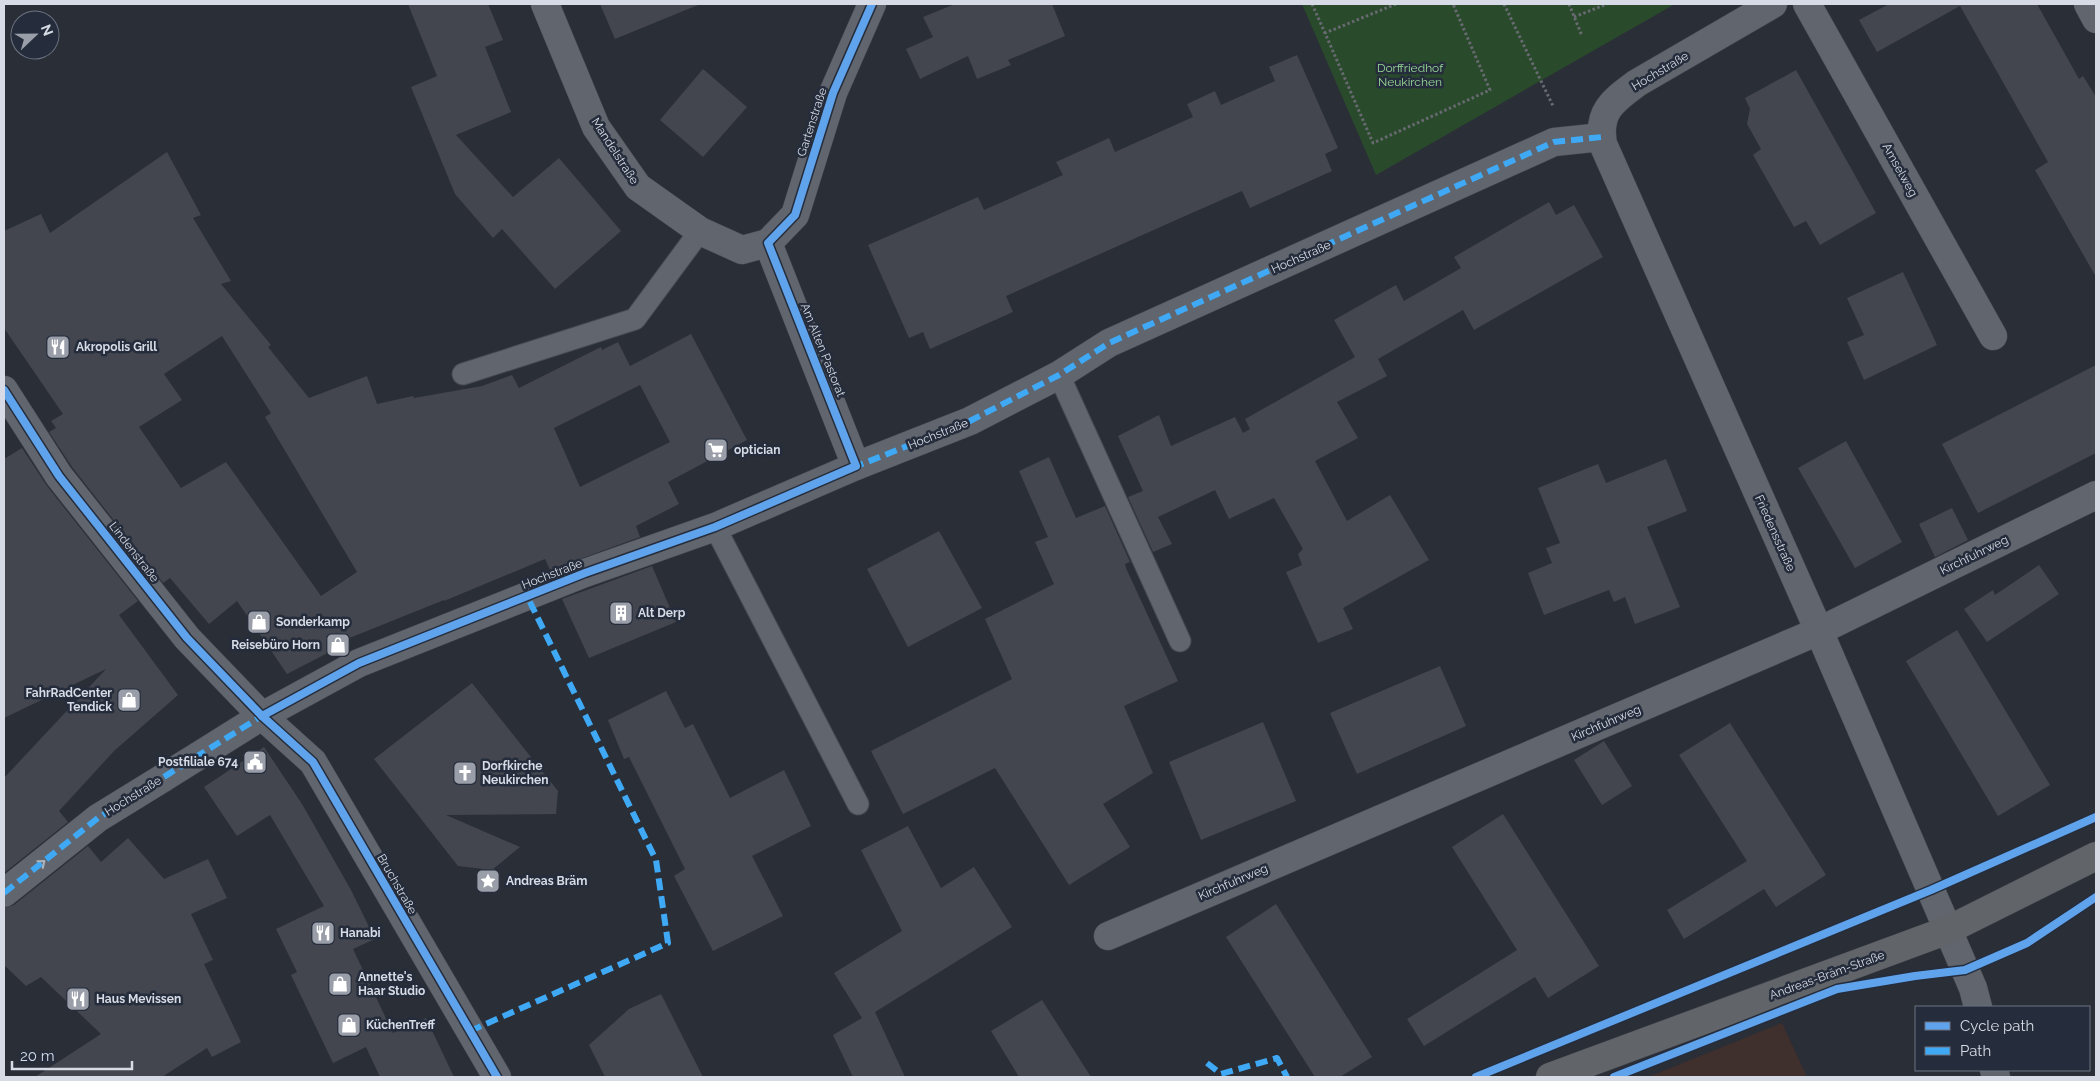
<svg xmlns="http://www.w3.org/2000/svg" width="2100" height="1081" font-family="Raleway,sans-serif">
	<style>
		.commercial { fill: #3f2f2d }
		.green { fill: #2a4a2c }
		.building { fill: #43464e; fill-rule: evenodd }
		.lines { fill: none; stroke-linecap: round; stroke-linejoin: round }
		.service-casing { stroke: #464a52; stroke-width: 23 }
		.pedestrian-casing { stroke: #464a52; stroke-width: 29 }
		.minor-casing { stroke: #464a52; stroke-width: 29 }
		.secondary-casing { stroke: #464a52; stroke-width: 29 }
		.path { stroke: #676a70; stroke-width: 3; stroke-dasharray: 2.5 2.5; stroke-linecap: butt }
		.service { stroke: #61656d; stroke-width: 21 }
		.pedestrian { stroke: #61656d; stroke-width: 28 }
		.minor { stroke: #61656d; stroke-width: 28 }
		.secondary { stroke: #616468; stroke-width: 28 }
		.quiet { stroke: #3fa9f5; stroke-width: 6; stroke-dasharray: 12 6; stroke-linecap: butt }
		.cycleway-casing { stroke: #252d3c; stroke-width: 11 }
		.cycleway { stroke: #60a3ed; stroke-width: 8 }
		.oneway { stroke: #adb2bb }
		.labels { text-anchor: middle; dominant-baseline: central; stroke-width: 5; stroke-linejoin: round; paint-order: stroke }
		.park-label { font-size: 12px; fill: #97d795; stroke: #252d3c }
		.street-label { font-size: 12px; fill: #d6dbe5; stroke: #252d3c }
		.poi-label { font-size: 12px; font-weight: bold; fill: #d6dbe5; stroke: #252d3c; text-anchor: start }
	</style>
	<rect width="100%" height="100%" fill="#2a2e37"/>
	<path class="commercial" d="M 1782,1023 L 1807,1077 L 1648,1077 Z"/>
	<path class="green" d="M 1302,4 L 1675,4 L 1376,175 Z"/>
	<g class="building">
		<path d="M 408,4 L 488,4 L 503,40 L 485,47 L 511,112 L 456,135 L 513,197 L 559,158 L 621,231 L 555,289 L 502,229 L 493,238 L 455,194 L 411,87 L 437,76 Z"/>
		<path d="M 600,4 L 698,4 L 698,5 L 615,39 Z"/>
		<path d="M 955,4 L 1052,4 L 1065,36 L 1008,60 L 1011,65 L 977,79 L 968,56 L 920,79 L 906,49 L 933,37 L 923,17 Z"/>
		<path d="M 1889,4 L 2037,4 L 2079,79 L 2083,76 L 2096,97 L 2096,277 L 2035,170 L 2048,162 L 1960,6 L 1877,52 L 1859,20 Z"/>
		<path d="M 1297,55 L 1338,148 L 1325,154 L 1332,171 L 1250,208 L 1242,191 L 1185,216 L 1006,296 L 1013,312 L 930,349 L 923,332 L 909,338 L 868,245 L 978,197 L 984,210 L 1063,175 L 1056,162 L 1109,138 L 1115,152 L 1193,117 L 1187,104 L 1215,91 L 1221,105 L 1275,81 L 1269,67 Z"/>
		<path d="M 703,69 L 747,107 L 703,157 L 660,120 Z"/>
		<path d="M 1796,70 L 1876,213 L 1820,245 L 1806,221 L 1794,227 L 1753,155 L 1761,149 L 1747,124 L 1750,109 L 1745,98 Z"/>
		<path d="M 167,152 L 201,215 L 193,218 L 231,281 L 221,284 L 271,345 L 268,347 L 309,398 L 367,376 L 377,404 L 413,396 L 414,398 L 482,386 L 512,375 L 519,388 L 601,347 L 602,350 L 618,342 L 630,366 L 691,334 L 747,440 L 668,482 L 679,504 L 636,526 L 640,537 L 550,570 L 545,559 L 444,601 L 444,600 L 347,639 L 349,642 L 287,674 L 237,601 L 209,624 L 170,578 L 163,583 L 72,467 L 49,432 L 56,428 L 51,421 L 63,414 L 4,328 L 4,231 L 41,214 L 50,233 ZM 222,336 L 271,413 L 265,417 L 357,572 L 321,596 L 226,462 L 181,488 L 139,427 L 182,400 L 164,374 ZM 640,385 L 670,442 L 580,487 L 554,428 Z"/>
		<path d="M 1549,202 L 1556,215 L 1574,205 L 1603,257 L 1474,330 L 1463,310 L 1378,359 L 1387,376 L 1337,402 L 1358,438 L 1315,461 L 1347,521 L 1390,495 L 1429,560 L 1343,608 L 1353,629 L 1318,643 L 1286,572 L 1302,565 L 1298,554 L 1303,549 L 1274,498 L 1229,519 L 1215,490 L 1158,517 L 1172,544 L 1153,552 L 1128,497 L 1143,491 L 1118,436 L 1159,415 L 1171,446 L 1235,417 L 1243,433 L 1250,429 L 1245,419 L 1355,357 L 1334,320 L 1396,285 L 1404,301 L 1461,268 L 1454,257 Z"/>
		<path d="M 1903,272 L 1937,345 L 1864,380 L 1847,342 L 1864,335 L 1847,298 Z"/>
		<path d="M 2096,365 L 2096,453 L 1978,513 L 1942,444 Z"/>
		<path d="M 1846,441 L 1902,542 L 1855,568 L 1798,468 Z"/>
		<path d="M 22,448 L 47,486 L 138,601 L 119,615 L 178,695 L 114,751 L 59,811 L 68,822 L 4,873 L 4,778 L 106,669 L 4,718 L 4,459 Z"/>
		<path d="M 1049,457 L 1076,518 L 1105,506 L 1130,562 L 1125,564 L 1126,568 L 1178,681 L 1124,706 L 1153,773 L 1103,804 L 1130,847 L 1069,885 L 995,768 L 903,814 L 871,751 L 1012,679 L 985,619 L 1054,584 L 1035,542 L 1048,537 L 1019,471 Z"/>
		<path d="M 1666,459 L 1687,511 L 1647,527 L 1680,607 L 1635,624 L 1625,597 L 1614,602 L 1609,590 L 1544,615 L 1528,573 L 1552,563 L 1546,548 L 1560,543 L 1538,488 L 1598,464 L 1606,483 Z"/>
		<path d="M 1952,508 L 1968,540 L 1935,557 L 1919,524 Z"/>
		<path d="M 939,531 L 982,608 L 908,647 L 867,569 Z"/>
		<path d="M 2039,565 L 2059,594 L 1987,642 L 1964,609 L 1993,590 L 1995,595 Z"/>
		<path d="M 652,566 L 676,622 L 589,658 L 562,599 Z"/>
		<path d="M 1957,630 L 2050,785 L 1998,816 L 1906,661 Z"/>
		<path d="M 1440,666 L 1466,726 L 1357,774 L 1330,713 Z"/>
		<path d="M 472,683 L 558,791 L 556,814 L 446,815 L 520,847 L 492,870 L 458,866 L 374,759 Z"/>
		<path d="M 666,691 L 685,728 L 693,724 L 730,798 L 784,770 L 811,826 L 752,856 L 783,916 L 713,951 L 674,876 L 685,869 L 629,757 L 624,759 L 608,720 Z"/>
		<path d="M 1263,722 L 1296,801 L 1201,840 L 1169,762 Z"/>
		<path d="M 1730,723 L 1826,875 L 1776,907 L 1764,889 L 1684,939 L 1667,910 L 1747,861 L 1679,755 Z"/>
		<path d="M 1604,741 L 1632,786 L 1602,805 L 1574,760 Z"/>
		<path d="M 264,747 L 302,804 L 351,890 L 375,939 L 353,949 L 393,1033 L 426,1018 L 454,1077 L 380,1077 L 366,1047 L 333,1063 L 291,975 L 297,972 L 276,929 L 324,906 L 270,815 L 237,836 L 204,787 Z"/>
		<path d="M 1503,814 L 1599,966 L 1548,998 L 1535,977 L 1424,1046 L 1407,1019 L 1517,950 L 1452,847 Z"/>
		<path d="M 908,826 L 941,888 L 974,867 L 1012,927 L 875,1012 L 905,1077 L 853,1077 L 833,1035 L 862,1018 L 834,973 L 902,931 L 861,850 Z"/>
		<path d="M 128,838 L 164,879 L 208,859 L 227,898 L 191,914 L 213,960 L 204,964 L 241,1042 L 212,1057 L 207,1048 L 162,1077 L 35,1077 L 101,1034 L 41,977 L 26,986 L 4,965 L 4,908 L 14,905 L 88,846 L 101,862 Z"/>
		<path d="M 1276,904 L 1372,1057 L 1340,1077 L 1315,1077 L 1226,937 Z"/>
		<path d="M 661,994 L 703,1077 L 605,1077 L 589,1045 L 629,1009 Z"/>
		<path d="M 1042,1000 L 1091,1077 L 1019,1077 L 991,1031 Z"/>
	</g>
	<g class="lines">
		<g class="service-casing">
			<g id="service">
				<path d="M 463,374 L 635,319 L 700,231"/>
				<path d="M 1059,375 L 1180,641"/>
				<path d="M 715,527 L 858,804"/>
			</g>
		</g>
		<g class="pedestrian-casing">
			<path id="pedestrian" d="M 4,893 L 98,818 L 163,778"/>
		</g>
		<g class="minor-casing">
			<g id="minor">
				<path d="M 545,4 L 596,127 L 638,187 L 700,231 L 742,250 L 768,243"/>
				<path d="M 1773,4 L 1637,83 C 1614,100 1597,111 1603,144 L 1819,631 L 1973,988 L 1978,1007"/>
				<path d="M 1807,4 L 1993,336"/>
				<path d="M 2088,4 L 2096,19"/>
				<path d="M 768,243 L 795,215 L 833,93 L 872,4"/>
				<path d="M 768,243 L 856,466"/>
				<path d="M 4,390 L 59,476 L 187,638 L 262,716 L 313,762 L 497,1077"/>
				<path d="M 163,778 L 262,716 L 359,663 L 585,573 L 715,527 L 856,466 L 970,421 L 1059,375 L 1109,343 L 1554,142 L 1602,137"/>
				<path d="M 1108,936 L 1819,631 L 2096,495"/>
				<path d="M 1994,1070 L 1996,1077"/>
			</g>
		</g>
		<g class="secondary-casing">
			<path id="secondary" d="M 1550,1077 L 1948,930 L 2096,856"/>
		</g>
		<g class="path">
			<path d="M 1312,4 L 1325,33"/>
			<path d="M 1396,4 L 1325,33 L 1373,143 L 1490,90 L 1453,4"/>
			<path d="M 1504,4 L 1553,106"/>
			<path d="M 1569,4 L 1582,36"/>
			<path d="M 1574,17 L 1607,4"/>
		</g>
		<use href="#service" class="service"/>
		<use href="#pedestrian" class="pedestrian"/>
		<use href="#minor" class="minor"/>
		<use href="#secondary" class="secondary"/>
		<g class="quiet">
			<path d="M 852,468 L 970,421 L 1059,375 L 1109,343 L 1554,142 L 1602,137"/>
			<path d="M 4,893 L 98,818 L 265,714"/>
			<path d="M 470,1031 L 668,943 L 656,860 L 527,596"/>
			<path d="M 1207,1063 L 1221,1074 L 1277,1058 L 1287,1077"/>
		</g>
		<g class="cycleway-casing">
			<g id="cycleway">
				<path d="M 4,390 L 59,476 L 187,638 L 262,716 L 313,762 L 497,1077"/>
				<path d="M 262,716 L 359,663 L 585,573 L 715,527 L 856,466 L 768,243 L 795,215 L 833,93 L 872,4"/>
				<path d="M 1476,1077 L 1931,890 L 2096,817"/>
				<path d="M 1614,1077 L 1837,989 L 1915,976 L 1965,970 L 2027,943 L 2096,897"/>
			</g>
		</g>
		<use href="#cycleway" class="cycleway"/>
	</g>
	<defs><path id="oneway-chevron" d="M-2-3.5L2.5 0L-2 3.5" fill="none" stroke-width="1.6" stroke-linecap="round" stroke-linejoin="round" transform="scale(1.25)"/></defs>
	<use class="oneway" href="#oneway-chevron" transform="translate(42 863) rotate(-39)"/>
	<defs>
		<g id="restaurant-square" transform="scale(1.25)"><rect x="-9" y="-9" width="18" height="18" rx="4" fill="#9a9ea8" stroke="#252d3c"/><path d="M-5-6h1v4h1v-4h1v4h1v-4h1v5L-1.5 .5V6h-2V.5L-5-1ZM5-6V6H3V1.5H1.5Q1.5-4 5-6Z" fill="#fff"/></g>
		<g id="supermarket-square" transform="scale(1.25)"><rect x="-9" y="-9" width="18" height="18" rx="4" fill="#9a9ea8" stroke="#252d3c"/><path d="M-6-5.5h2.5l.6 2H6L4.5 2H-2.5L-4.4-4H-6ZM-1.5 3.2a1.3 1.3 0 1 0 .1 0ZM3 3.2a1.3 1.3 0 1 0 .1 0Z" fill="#fff"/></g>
		<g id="building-square" transform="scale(1.25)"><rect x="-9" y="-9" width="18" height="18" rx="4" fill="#9a9ea8" stroke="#252d3c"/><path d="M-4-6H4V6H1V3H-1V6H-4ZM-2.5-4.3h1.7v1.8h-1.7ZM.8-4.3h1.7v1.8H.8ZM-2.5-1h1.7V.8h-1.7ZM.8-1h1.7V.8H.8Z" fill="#fff"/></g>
		<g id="shop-square" transform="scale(1.25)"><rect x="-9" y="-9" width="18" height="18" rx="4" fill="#9a9ea8" stroke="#252d3c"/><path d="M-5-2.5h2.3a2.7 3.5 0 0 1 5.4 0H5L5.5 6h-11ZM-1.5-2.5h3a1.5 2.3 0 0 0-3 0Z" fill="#fff"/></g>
		<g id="civic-square" transform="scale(1.25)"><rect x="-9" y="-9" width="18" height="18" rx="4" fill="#9a9ea8" stroke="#252d3c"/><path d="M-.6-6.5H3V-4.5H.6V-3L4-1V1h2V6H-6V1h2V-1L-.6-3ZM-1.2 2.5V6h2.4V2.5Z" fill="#fff"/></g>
		<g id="church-square" transform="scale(1.25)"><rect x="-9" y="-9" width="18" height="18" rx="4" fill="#9a9ea8" stroke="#252d3c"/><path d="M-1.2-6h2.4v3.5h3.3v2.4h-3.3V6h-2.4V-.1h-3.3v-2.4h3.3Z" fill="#fff"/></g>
		<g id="sight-square" transform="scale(1.25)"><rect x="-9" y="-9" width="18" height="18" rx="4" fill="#9a9ea8" stroke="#252d3c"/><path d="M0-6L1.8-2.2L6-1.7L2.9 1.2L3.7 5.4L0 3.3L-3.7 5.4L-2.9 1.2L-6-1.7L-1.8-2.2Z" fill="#fff"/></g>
	</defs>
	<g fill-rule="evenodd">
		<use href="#restaurant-square" x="58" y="347"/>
		<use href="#supermarket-square" x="716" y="450"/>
		<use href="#building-square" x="621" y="613"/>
		<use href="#shop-square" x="259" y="622"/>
		<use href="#shop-square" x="338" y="645"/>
		<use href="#shop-square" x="129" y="700"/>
		<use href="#civic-square" x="255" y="762"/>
		<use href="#church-square" x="465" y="773"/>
		<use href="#sight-square" x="488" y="881"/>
		<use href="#restaurant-square" x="323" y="933"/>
		<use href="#shop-square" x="340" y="984"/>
		<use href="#restaurant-square" x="78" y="999"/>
		<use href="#shop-square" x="349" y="1025"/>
	</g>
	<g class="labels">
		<g class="park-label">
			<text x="1410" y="68">Dorffriedhof<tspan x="1410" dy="14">Neukirchen</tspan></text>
		</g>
		<g class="street-label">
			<text transform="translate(1660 71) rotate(-31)">Hochstraße</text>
			<text transform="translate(812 122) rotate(-72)">Gartenstraße</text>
			<text transform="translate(615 151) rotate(57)">Mandelstraße</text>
			<text transform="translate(1900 170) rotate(61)">Amselweg</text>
			<text transform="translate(1301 257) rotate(-24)">Hochstraße</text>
			<text transform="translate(823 350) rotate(68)">Am Alten Pastorat</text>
			<text transform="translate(938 434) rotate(-22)">Hochstraße</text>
			<text transform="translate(1775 533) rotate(66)">Friedensstraße</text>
			<text transform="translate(134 552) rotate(52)">Lindenstraße</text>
			<text transform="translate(1974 555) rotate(-26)">Kirchfuhrweg</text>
			<text transform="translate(552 574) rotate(-21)">Hochstraße</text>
			<text transform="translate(1606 723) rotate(-23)">Kirchfuhrweg</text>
			<text transform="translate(133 796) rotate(-32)">Hochstraße</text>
			<text transform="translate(1233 882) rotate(-23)">Kirchfuhrweg</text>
			<text transform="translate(397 884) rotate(60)">Bruchstraße</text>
			<text transform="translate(1827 975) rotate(-20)">Andreas-Bräm-Straße</text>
		</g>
		<g class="poi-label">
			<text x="76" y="347">Akropolis Grill</text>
			<text x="734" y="450">optician</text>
			<text x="638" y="613">Alt Derp</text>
			<text x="276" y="622">Sonderkamp</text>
			<text x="320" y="645" text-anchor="end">Reisebüro Horn</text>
			<text x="112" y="693" text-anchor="end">FahrRadCenter<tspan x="112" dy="14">Tendick</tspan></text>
			<text x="238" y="762" text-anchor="end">Postfiliale 674</text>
			<text x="482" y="766">Dorfkirche<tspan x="482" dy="14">Neukirchen</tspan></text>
			<text x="506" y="881">Andreas Bräm</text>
			<text x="340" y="933">Hanabi</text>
			<text x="358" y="977">Annette's<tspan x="358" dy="14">Haar Studio</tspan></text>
			<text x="96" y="999">Haus Mevissen</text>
			<text x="366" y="1025">KüchenTreff</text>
		</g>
	</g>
	<rect width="2100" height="1081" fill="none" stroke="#d6dbe5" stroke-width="10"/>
	<rect x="1915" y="1006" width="175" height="65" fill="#252d3c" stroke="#6c7380"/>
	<rect x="1925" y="1022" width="25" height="8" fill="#60a3ed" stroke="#6c7380"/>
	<text x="1960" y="1031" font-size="15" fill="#d6dbe5">Cycle path</text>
	<rect x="1925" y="1047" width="25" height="8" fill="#3fa9f5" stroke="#6c7380"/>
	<text x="1960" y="1056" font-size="15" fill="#d6dbe5">Path</text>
	<g transform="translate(35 35) rotate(68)"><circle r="24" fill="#252d3c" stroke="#6c7380"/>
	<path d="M0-4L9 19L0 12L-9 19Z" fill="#9a9ea8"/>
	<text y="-8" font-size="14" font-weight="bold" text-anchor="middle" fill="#d6dbe5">N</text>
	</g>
	<path d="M12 1061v8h120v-8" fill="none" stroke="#d6dbe5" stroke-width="2.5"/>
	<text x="20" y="1061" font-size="15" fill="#d6dbe5" stroke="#252d3c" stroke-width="4" paint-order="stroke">20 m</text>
</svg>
